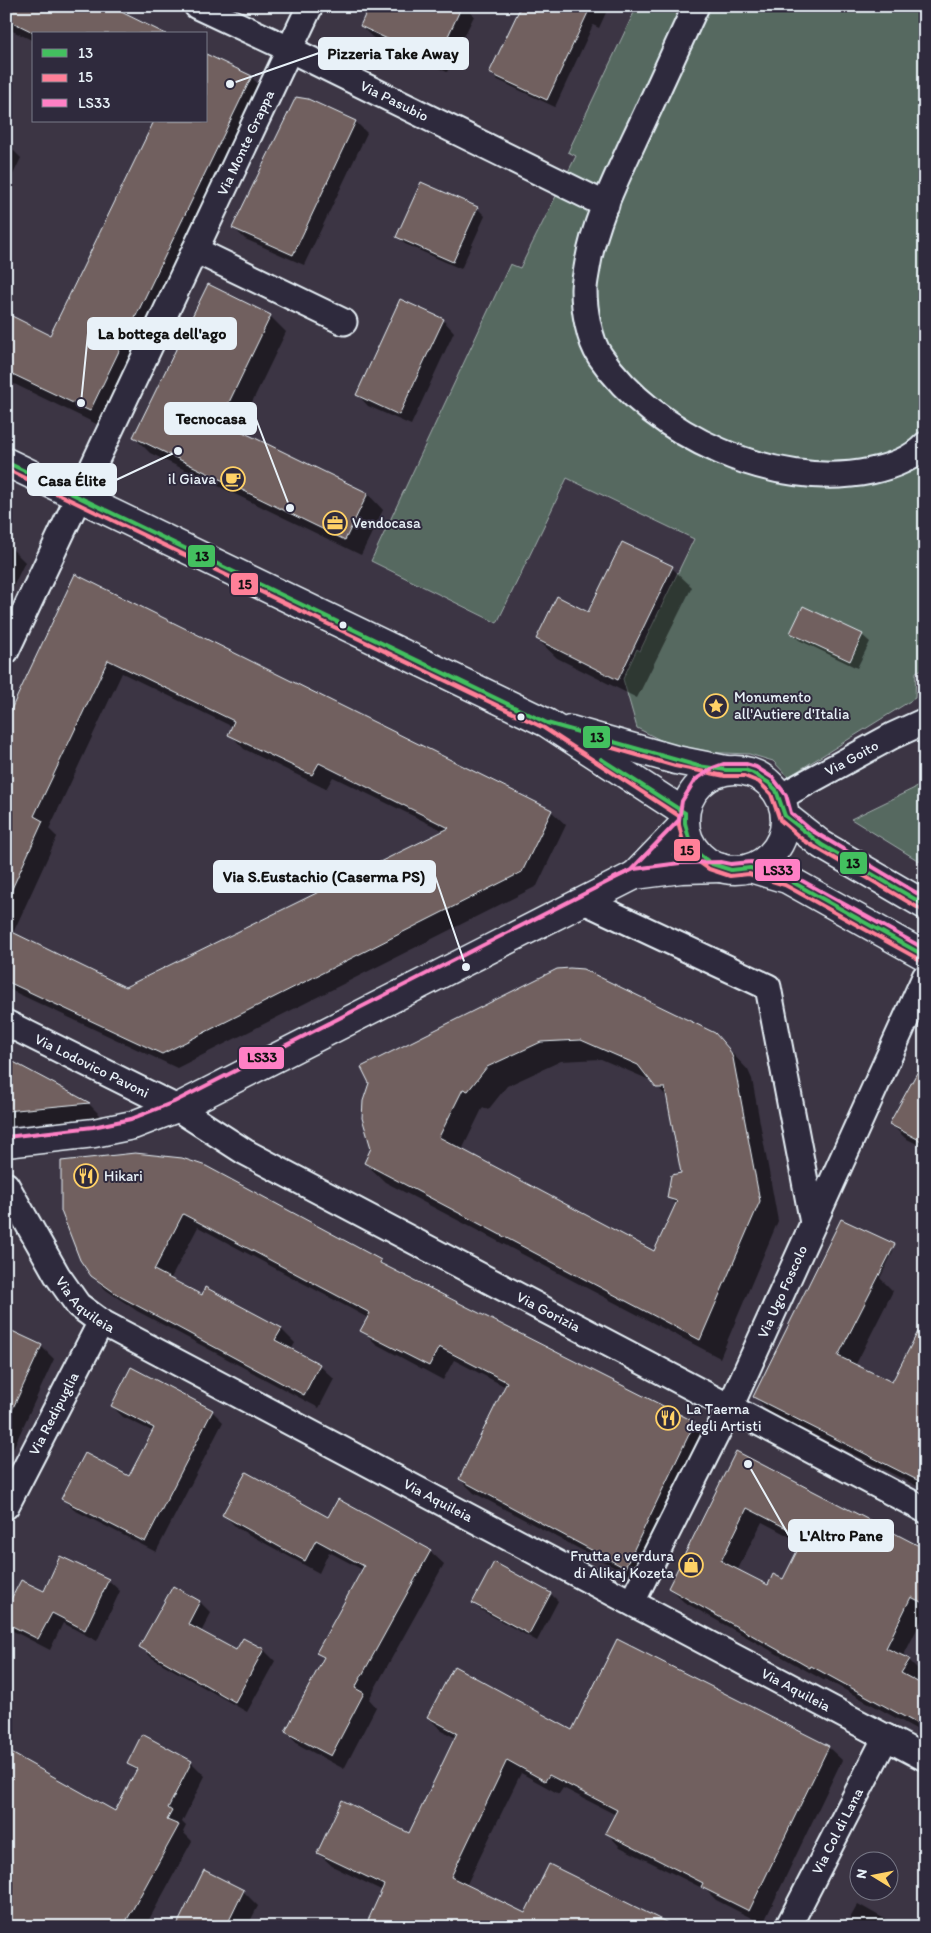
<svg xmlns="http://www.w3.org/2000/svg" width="931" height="1933" font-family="Itim,sans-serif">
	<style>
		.green { fill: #576961; stroke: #a0adac }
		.shadow { fill: #0007; fill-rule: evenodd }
		.building { fill: #71615f; stroke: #e8f1f8; fill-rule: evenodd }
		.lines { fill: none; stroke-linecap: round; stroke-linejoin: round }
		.street-casing { stroke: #e8f1f8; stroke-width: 29 }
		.secondary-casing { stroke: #e8f1f8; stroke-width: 31 }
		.street { stroke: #2f2a3d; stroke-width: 25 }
		.secondary { stroke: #2f2a3d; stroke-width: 28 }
		.bus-1-casing { stroke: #2f2a3d; stroke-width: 8 }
		.bus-2-casing { stroke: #2f2a3d; stroke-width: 8 }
		.bus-3-casing { stroke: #2f2a3d; stroke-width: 8 }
		.bus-1 { stroke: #43c05f; stroke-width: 4 }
		.bus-2 { stroke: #ff8098; stroke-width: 4 }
		.bus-3 { stroke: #ff80c5; stroke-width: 4 }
		.bus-dot { fill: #e8f1f8; stroke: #2f2a3d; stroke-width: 2 }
		.labels { text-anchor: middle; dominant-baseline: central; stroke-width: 4; stroke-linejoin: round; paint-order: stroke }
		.street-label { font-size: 15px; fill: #e8f1f8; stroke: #2f2a3d }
		.poi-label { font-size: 15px; fill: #e8f1f8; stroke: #2f2a3d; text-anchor: start }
		.leader { fill: none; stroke: #e8f1f8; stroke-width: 2 }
		.callout-dot { fill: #e8f1f8; stroke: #2f2a3d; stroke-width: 2 }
		.callout { fill: #e8f1f8; stroke: #e8f1f8; stroke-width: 2 }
		.callout-label { font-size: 16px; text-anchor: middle; font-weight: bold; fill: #111 }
		.line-badge { stroke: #2f2a3d; stroke-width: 2 }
		.pale-badge-label { font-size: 14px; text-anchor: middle; font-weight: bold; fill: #111 }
	</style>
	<rect width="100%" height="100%" fill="#3c3544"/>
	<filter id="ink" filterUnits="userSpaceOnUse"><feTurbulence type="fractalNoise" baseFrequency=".02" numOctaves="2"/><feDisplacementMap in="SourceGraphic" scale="10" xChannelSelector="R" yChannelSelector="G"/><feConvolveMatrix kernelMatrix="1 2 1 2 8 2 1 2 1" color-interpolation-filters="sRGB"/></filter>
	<g filter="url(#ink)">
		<g class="green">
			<path d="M 637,6 L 925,6 L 925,668 L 916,672 L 915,698 L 788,777 L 773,761 L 749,754 L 700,752 L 672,746 L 637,728 L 623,679 L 637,649 L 640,651 L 694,539 L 567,478 L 497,623 L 371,561 L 510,264 L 520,268 L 576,156 L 568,152 Z"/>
			<path d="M 925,783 L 925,850 L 919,861 L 851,819 Z"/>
		</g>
		<g class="shadow">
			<path d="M 6,6 L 163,34 L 34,34 L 34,41 L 6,28 Z"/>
			<path d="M 277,6 L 303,6 L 299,16 Z"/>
			<path d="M 370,6 L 465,6 L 474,16 L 447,72 L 372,37 L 361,26 Z"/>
			<path d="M 522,6 L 609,6 L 599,28 L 593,25 L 555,107 L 498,80 L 491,73 Z"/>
			<path d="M 251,77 L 271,96 L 109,430 L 6,380 L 6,315 L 51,336 L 206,121 Z"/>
			<path d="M 356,122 L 367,133 L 304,265 L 245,239 L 234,228 Z"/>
			<path d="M 6,143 L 21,158 L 6,189 Z"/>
			<path d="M 477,208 L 485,216 L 461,269 L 405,244 L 398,237 Z"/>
			<path d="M 270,316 L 286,332 L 238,431 L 368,494 L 383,510 L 361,555 L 150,453 L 134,437 Z"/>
			<path d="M 443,320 L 454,332 L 411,425 L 368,406 L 357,394 Z"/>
			<path d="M 6,545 L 11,548 L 25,562 L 6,601 Z"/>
			<path d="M 672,568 L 692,587 L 637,698 L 557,658 L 537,639 Z"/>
			<path d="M 76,576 L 551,811 L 566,825 L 537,886 L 177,1068 L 6,988 L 6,723 ZM 122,673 L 233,727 L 230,734 L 244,749 L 326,789 L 333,777 L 444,831 L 125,988 L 13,933 L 57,837 L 49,829 Z"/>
			<path d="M 792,633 L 862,635 L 870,642 L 857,668 L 799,640 Z"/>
			<path d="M 558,970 L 714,1034 L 748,1070 L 752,1079 L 778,1221 L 720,1358 L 385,1182 L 365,1163 L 372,1148 ZM 601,1059 L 652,1081 L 668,1098 L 682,1174 L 669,1197 L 676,1205 L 654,1253 L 462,1150 L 483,1107 L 488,1110 L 507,1086 L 561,1061 Z"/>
			<path d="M 925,1061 L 925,1148 L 905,1138 L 891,1124 Z"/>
			<path d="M 6,1064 L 14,1064 L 89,1104 L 102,1117 L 6,1126 Z"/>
			<path d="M 205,1167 L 381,1262 L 387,1268 L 694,1423 L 708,1437 L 640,1581 L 474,1493 L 460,1479 L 506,1387 L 454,1360 L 443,1380 L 376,1344 L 362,1330 L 368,1318 L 198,1227 L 170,1280 L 202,1296 L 281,1329 L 295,1343 L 291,1350 L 319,1365 L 334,1379 L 319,1408 L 137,1311 L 106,1290 L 92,1275 Z"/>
			<path d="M 879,1238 L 893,1252 L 880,1278 L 893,1291 L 855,1366 L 893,1383 L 925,1321 L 925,1490 L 769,1412 L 755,1397 Z"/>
			<path d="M 6,1332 L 12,1335 L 13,1333 L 41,1346 L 54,1359 L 6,1464 Z"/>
			<path d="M 112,1406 L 212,1411 L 223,1422 L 156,1552 L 74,1510 L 63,1499 L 130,1478 L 154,1432 L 123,1417 Z"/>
			<path d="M 737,1453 L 925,1551 L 925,1613 L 903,1657 L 909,1660 L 923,1674 L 918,1684 L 925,1687 L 925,1734 L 825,1679 L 825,1681 L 684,1602 L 669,1588 ZM 762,1522 L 802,1543 L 784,1581 L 768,1586 L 737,1571 Z"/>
			<path d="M 224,1515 L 328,1519 L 430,1551 L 444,1564 L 369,1699 L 376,1707 L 344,1769 L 299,1745 L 286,1732 L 324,1659 L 317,1652 L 363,1570 L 329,1552 L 319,1573 L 237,1528 Z"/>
			<path d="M 494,1563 L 551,1594 L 558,1601 L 537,1641 L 481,1610 L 473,1603 Z"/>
			<path d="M 108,1580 L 120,1591 L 97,1641 L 63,1623 L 50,1650 L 13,1631 L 6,1624 L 6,1611 L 44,1593 Z"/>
			<path d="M 180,1591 L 200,1602 L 211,1613 L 201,1632 L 237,1652 L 243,1639 L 264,1650 L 275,1661 L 247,1712 L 152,1658 L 141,1647 Z"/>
			<path d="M 428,1717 L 572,1732 L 828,1747 L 842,1760 L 763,1924 L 716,1900 L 706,1890 L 620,1847 L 607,1833 L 616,1815 L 563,1788 L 559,1794 L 521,1773 L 466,1886 L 525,1914 L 366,1927 L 383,1891 L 332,1866 L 318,1853 L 410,1835 L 456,1738 L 442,1731 Z"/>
			<path d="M 191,1762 L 205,1776 L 182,1822 L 186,1826 L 183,1832 L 192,1841 L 145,1927 L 6,1927 L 116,1813 L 137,1772 L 128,1764 Z"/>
			<path d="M 243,1891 L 258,1906 L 247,1927 L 178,1927 Z"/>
			<path d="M 858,1904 L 899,1927 L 845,1927 Z"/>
		</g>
		<g class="building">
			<path d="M 6,6 L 109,6 L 166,34 L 37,34 L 6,19 Z"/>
			<path d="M 369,6 L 462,6 L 436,62 L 360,26 Z"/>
			<path d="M 521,6 L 591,6 L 547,100 L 489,73 Z"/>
			<path d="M 206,54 L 252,76 L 90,411 L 6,371 L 6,313 L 50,335 L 154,121 L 206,121 Z"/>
			<path d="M 296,97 L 308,99 L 356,121 L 293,255 L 232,228 Z"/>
			<path d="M 421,182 L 478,207 L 453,262 L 396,237 Z"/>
			<path d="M 208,284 L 271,315 L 220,421 L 368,493 L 345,540 L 133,437 Z"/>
			<path d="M 400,299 L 444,319 L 399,415 L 356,395 Z"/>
			<path d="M 622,542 L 673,566 L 618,680 L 536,639 L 557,596 L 588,612 Z"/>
			<path d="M 75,574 L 552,810 L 522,872 L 162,1054 L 6,981 L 6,929 L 125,987 L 449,828 L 319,763 L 312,775 L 228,735 L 234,721 L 108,660 L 34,816 L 43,821 L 6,902 L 6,720 Z"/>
			<path d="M 803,606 L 863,634 L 850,661 L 790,633 Z"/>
			<path d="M 570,968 L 583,969 L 715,1033 L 729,1049 L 733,1058 L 760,1201 L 700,1340 L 364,1163 L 371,1148 L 362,1118 L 363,1101 L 369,1083 L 361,1067 L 557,969 ZM 581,1040 L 638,1065 L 656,1088 L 665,1088 L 681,1173 L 671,1175 L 667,1198 L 677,1201 L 654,1251 L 439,1137 L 463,1089 L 468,1091 L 487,1067 L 541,1042 Z"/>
			<path d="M 6,1058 L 90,1103 L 6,1111 Z"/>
			<path d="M 925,1058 L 925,1143 L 889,1124 Z"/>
			<path d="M 135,1153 L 182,1158 L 206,1166 L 381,1260 L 380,1263 L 695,1422 L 625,1568 L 459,1479 L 507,1382 L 439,1347 L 429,1366 L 360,1331 L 370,1313 L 183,1214 L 154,1270 L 202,1295 L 205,1287 L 282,1328 L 275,1340 L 320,1364 L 304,1395 L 121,1297 L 91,1276 L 80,1260 L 61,1211 L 61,1161 Z"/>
			<path d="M 841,1219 L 895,1244 L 838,1356 L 892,1382 L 925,1318 L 925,1484 L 753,1397 Z"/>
			<path d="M 12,1331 L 42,1345 L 6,1423 L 6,1346 Z"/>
			<path d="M 131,1367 L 213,1410 L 145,1542 L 61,1499 L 85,1453 L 129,1476 L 154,1428 L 111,1406 Z"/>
			<path d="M 736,1451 L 925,1549 L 925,1604 L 911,1597 L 886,1648 L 910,1659 L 901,1673 L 925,1686 L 925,1728 L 811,1666 L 810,1668 L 668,1588 ZM 747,1508 L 804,1537 L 783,1579 L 773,1574 L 768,1585 L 721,1561 Z"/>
			<path d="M 246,1472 L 328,1517 L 338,1499 L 431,1550 L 355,1688 L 364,1693 L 331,1756 L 285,1732 L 324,1657 L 316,1653 L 364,1566 L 316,1540 L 305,1561 L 222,1515 Z"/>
			<path d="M 60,1556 L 109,1579 L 85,1630 L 52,1613 L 38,1639 L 6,1623 L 6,1609 L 21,1580 L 44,1591 Z"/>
			<path d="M 494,1562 L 551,1593 L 529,1634 L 472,1603 Z"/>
			<path d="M 173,1586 L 200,1601 L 188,1624 L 236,1650 L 243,1638 L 264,1649 L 235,1702 L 139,1647 Z"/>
			<path d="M 617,1639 L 829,1746 L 749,1911 L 701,1887 L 703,1883 L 605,1833 L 617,1810 L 549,1775 L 545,1781 L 507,1760 L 451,1877 L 525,1913 L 549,1864 L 676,1927 L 365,1927 L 384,1885 L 317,1853 L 342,1800 L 409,1833 L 457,1733 L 427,1717 L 454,1666 L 572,1730 Z"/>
			<path d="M 142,1734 L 192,1761 L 168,1808 L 172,1811 L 167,1820 L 179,1825 L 123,1927 L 6,1927 L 6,1750 L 115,1811 L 137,1769 L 127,1764 Z"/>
			<path d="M 204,1870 L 244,1890 L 226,1927 L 176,1927 Z"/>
		</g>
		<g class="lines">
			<g class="street-casing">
				<g id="street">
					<path id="s1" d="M 197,6 L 289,49 L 606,205"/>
					<path d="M 696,6 C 675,51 655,96 634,140 C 615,181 594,223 587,268 C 586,275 584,283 584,290 C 584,309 589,340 600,356 C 654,436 775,491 871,471 C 889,467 912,459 925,445"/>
					<path d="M 195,250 L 344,322"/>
					<path id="s2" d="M 6,651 L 310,6"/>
					<path id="s3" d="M 780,798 L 793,790 L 892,736 L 925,721"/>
					<path d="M 584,901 L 768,987 L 813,1223"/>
					<path id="s4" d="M 6,1023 L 177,1108 L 245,1152 L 925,1510"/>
					<path id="s5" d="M 6,1185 L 57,1275 L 78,1305 L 101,1322 L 925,1758"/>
					<path id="s6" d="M 6,1506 L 101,1322"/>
					<path id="s7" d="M 632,1602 L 730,1407 L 925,977"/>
					<path id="s8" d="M 788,1927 L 886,1737"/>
				</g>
			</g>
			<g class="secondary-casing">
				<g id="secondary">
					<path d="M 6,462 L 547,723 L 685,813"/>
					<path d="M 570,730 L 676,760 L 726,770"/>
					<circle cx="735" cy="820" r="50"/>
					<path d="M 785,816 L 822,845 L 925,905"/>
					<path d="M 750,868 L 787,879 L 925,956"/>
					<path d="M 635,875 L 685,823"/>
					<path d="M 6,1143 L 94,1133 L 133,1125 L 177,1108 L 635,875 L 681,869 L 721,868"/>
				</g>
			</g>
			<use href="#street" class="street"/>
			<use href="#secondary" class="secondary"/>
			<g class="bus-1-casing">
				<g id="bus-1">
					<path d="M 6,462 L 547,723 L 698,766 L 726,770 L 745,770 L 753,773 L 769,783 L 776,790 L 785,816"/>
					<path d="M 601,759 L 685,813"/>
					<path d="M 685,813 L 685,823 L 690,843 L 696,852 L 712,864 L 731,870 L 750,868 L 787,879 L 925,956"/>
					<path d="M 785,816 L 822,845 L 925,905"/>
				</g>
			</g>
			<g class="bus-2-casing">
				<g id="bus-2">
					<path d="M 6,469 L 544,728 L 679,816 L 679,825 L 684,846 L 692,857 L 709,869 L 730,876 L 749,874 L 785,885 L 922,961"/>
					<path d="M 606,746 L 675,766 L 725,776 L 744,776 L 759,782 L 771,794 L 780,820 L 803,840 L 922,910"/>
				</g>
			</g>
			<g class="bus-3-casing">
				<g id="bus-3">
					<path d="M 614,878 L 634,869 L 680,863 L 721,862 L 731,864 L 751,862 L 790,874 L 925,949"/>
					<path d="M 6,1137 L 93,1127 L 131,1119 L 174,1102 L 631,870 L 679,820 L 682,801 L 695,780 L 713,768 L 724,764 L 746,764 L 756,767 L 773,778 L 786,795 L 791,813 L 811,830 L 925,898"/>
				</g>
			</g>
			<use href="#bus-1" class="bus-1"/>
			<use href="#bus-2" class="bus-2"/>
			<use href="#bus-3" class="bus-3"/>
		</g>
	</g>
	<defs>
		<g id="cafe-ring" transform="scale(1.25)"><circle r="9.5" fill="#2f2a3d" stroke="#ffd166" stroke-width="1.5"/><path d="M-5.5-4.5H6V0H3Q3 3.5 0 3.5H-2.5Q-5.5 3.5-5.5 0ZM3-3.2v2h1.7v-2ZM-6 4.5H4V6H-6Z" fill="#ffd166"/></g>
		<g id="office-ring" transform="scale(1.25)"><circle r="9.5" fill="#2f2a3d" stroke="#ffd166" stroke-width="1.5"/><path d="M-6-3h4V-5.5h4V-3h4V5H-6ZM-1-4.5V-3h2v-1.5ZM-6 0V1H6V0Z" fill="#ffd166"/></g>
		<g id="sight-ring" transform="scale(1.25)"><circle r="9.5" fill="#2f2a3d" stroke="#ffd166" stroke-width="1.5"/><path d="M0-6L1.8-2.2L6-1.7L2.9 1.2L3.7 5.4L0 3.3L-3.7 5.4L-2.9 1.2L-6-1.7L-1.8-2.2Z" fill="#ffd166"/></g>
		<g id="restaurant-ring" transform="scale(1.25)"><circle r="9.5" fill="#2f2a3d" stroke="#ffd166" stroke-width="1.5"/><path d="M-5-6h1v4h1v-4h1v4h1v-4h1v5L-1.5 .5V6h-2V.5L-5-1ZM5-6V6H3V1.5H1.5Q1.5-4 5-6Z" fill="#ffd166"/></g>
		<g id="shop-ring" transform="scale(1.25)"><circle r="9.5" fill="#2f2a3d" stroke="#ffd166" stroke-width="1.5"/><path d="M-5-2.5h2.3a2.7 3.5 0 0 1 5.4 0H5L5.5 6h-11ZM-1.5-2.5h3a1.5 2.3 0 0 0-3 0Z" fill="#ffd166"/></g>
	</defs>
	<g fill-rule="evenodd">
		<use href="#cafe-ring" x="233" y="479"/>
		<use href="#office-ring" x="335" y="523"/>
		<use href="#sight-ring" x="716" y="706"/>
		<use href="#restaurant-ring" x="86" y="1176"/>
		<use href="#restaurant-ring" x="668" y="1418"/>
		<use href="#shop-ring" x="691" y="1565"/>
	</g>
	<g class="bus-dot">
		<circle cx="343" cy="625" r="4.5"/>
		<circle cx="521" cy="717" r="4.5"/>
	</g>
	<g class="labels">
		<g class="street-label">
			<text stroke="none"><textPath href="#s1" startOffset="219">Via Pasubio</textPath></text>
			<text stroke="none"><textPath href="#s2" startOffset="562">Via Monte Grappa</textPath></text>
			<text stroke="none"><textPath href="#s3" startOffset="82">Via Goito</textPath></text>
			<text stroke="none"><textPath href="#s4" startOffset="96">Via Lodovico Pavoni</textPath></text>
			<text stroke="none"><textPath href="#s7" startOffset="345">Via Ugo Foscolo</textPath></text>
			<text stroke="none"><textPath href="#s5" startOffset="145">Via Aquileia</textPath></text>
			<text stroke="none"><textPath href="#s4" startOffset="615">Via Gorizia</textPath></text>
			<text stroke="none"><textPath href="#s6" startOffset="104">Via Redipuglia</textPath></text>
			<text stroke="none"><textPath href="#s5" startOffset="550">Via Aquileia</textPath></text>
			<text stroke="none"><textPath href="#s5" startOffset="955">Via Aquileia</textPath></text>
			<text stroke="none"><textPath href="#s8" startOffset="108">Via Col di Lana</textPath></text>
		</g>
		<g class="poi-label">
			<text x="216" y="479" text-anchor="end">il Giava</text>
			<text x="352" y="523">Vendocasa</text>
			<text x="734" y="697">Monumento<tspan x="734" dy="17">all'Autiere d'Italia</tspan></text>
			<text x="104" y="1176">Hikari</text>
			<text x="686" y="1409">La Taerna<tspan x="686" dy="17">degli Artisti</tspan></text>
			<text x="674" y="1556" text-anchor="end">Frutta e verdura<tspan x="674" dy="17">di Alikaj Kozeta</tspan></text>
		</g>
	</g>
	<path class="leader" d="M230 84L319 53M81 403L88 333M290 508L256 419M178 451L116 480M466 967L435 876M748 1464L789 1536"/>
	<g class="callout-dot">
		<circle cx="230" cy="84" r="5"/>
		<circle cx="81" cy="403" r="5"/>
		<circle cx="290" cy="508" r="5"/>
		<circle cx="178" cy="451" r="5"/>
		<circle cx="466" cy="967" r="5"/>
		<circle cx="748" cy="1464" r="5"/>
	</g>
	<g class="callout">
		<rect x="319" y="38" width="149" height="31" rx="5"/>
		<rect x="88" y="318" width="148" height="31" rx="5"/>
		<rect x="165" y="403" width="91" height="31" rx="5"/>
		<rect x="28" y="464" width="88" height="31" rx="5"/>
		<rect x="214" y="861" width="221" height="31" rx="5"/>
		<rect x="789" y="1520" width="104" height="31" rx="5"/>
	</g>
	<g class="callout-label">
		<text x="393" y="59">Pizzeria Take Away</text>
		<text x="162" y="339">La bottega dell'ago</text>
		<text x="211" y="424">Tecnocasa</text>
		<text x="72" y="486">Casa Élite</text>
		<text x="324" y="882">Via S.Eustachio (Caserma PS)</text>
		<text x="841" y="1541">L'Altro Pane</text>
	</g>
	<g class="line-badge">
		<rect x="187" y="544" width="29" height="24" rx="5" fill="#43c05f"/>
		<rect x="230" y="572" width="29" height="24" rx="5" fill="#ff8098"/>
		<rect x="582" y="725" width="29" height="24" rx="5" fill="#43c05f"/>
		<rect x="673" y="838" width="28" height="24" rx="5" fill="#ff8098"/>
		<rect x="839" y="851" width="29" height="24" rx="5" fill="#43c05f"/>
		<rect x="754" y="858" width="47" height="24" rx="5" fill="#ff80c5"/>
		<rect x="238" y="1046" width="47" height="24" rx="5" fill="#ff80c5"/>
	</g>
	<g class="pale-badge-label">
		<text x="202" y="561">13</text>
		<text x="245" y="589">15</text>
		<text x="597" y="742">13</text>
		<text x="687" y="855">15</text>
		<text x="853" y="868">13</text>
		<text x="778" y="875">LS33</text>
		<text x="262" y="1062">LS33</text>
	</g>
	<rect width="931" height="1933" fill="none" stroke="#2f2a3d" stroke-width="25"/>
	<rect x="12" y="12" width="906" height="1908" fill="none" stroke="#e8f1f8" stroke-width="2" filter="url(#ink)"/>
	<rect x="32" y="32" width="175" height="90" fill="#2f2a3d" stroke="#797a88"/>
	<rect x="42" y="49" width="25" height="8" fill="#43c05f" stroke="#797a88"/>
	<text x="78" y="58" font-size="15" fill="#e8f1f8">13</text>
	<rect x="42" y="74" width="25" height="8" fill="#ff8098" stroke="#797a88"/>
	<text x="78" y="82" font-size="15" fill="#e8f1f8">15</text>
	<rect x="42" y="99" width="25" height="8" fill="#ff80c5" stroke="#797a88"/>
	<text x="78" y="108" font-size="15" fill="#e8f1f8">LS33</text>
	<g transform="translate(874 1876) rotate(280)"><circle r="24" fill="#2f2a3d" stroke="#797a88"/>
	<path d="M0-4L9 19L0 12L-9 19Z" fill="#ffd166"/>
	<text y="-8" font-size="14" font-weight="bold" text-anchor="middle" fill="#e8f1f8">N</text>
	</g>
</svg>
